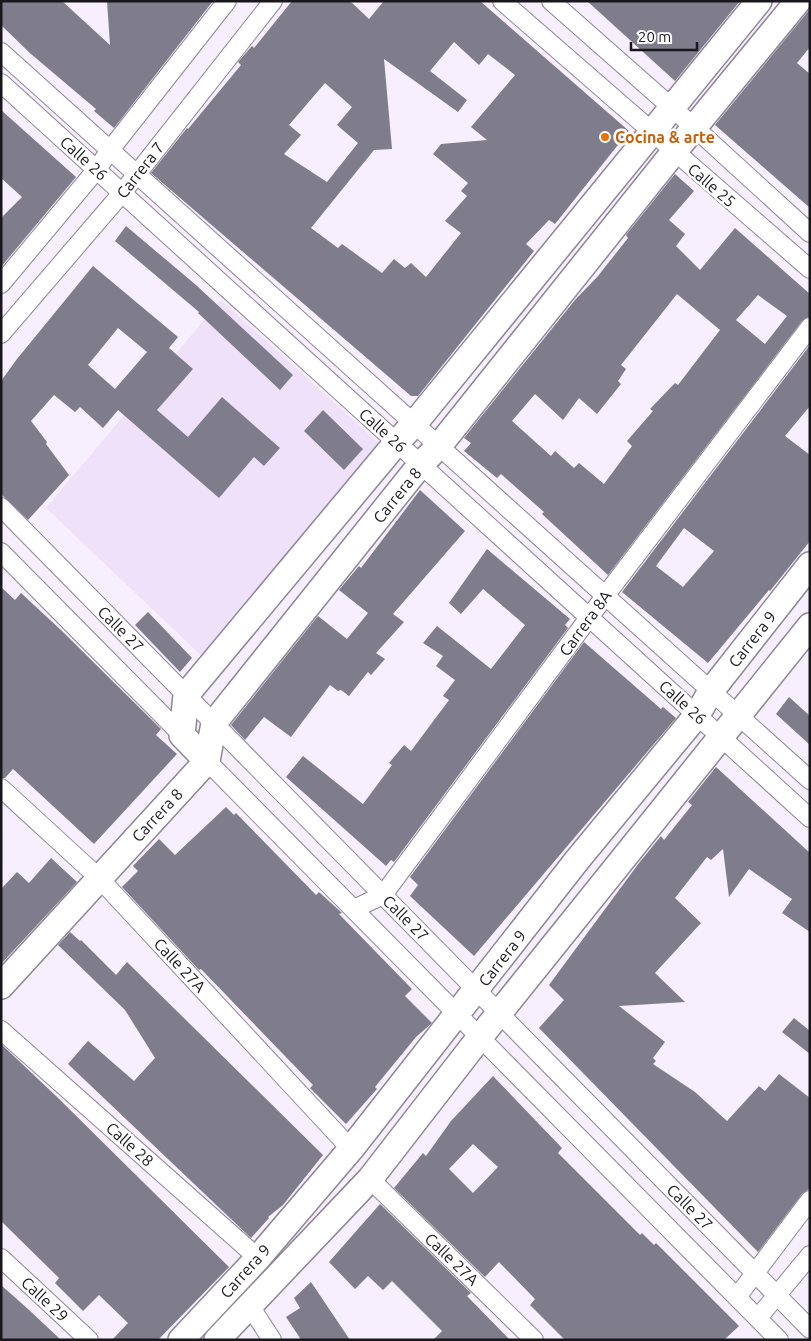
<svg xmlns="http://www.w3.org/2000/svg" width="811" height="1341" font-family="Ubuntu,sans-serif">
	<style>
		.built { fill: #eee1f9 }
		.building { fill: #7f7c8c; fill-rule: evenodd }
		.lines { fill: none; stroke-linecap: round; stroke-linejoin: round }
		.street-casing { stroke: #8e8695; stroke-width: 20 }
		.secondary-casing { stroke: #8e8695; stroke-width: 28 }
		.street { stroke: #fff; stroke-width: 18 }
		.secondary { stroke: #fff; stroke-width: 25 }
		.food-dot { fill: #e8710a; stroke: #fff; stroke-width: 2 }
		.labels { text-anchor: middle; dominant-baseline: central; stroke-width: 5; stroke-linejoin: round; paint-order: stroke }
		.food-label { font-size: 16px; font-weight: bold; fill: #c56008; stroke: #fff; text-anchor: start }
		.street-label { font-size: 16px; fill: #19161c; stroke: #fff }
	</style>
	<rect width="100%" height="100%" fill="#f7eefe"/>
	<path class="built" d="M 221,300 L 383,447 L 207,661 L 46,508 Z"/>
	<g class="building">
		<path d="M 1,1 L 62,1 L 110,45 L 107,1 L 213,1 L 114,128 L 94,111 L 96,109 L 31,54 L 1,25 Z"/>
		<path d="M 292,1 L 350,1 L 369,19 L 384,1 L 480,1 L 629,131 L 555,224 L 549,220 L 526,244 L 534,251 L 418,396 L 411,396 L 151,173 L 187,128 L 188,129 L 241,65 L 238,62 L 252,46 L 254,48 ZM 454,42 L 479,65 L 488,54 L 515,75 L 471,127 L 487,140 L 441,144 L 433,154 L 468,183 L 461,191 L 467,196 L 445,221 L 461,233 L 426,277 L 411,263 L 405,268 L 394,259 L 382,273 L 342,244 L 338,248 L 311,228 L 374,150 L 392,149 L 384,59 L 458,112 L 467,100 L 430,71 ZM 325,83 L 352,107 L 337,125 L 358,143 L 327,182 L 284,154 L 301,135 L 289,125 Z"/>
		<path d="M 587,1 L 740,1 L 675,81 Z"/>
		<path d="M 810,9 L 810,47 L 797,63 L 810,74 L 810,208 L 715,125 Z"/>
		<path d="M 1,110 L 76,177 L 1,267 L 1,218 L 22,197 L 1,178 Z"/>
		<path d="M 675,174 L 694,191 L 669,220 L 685,234 L 676,246 L 700,270 L 735,228 L 810,294 L 810,317 L 802,321 L 608,575 L 542,514 L 544,512 L 501,474 L 497,478 L 464,451 L 471,443 L 464,438 L 575,300 L 598,276 L 628,238 L 626,235 ZM 677,294 L 720,330 L 678,385 L 675,383 L 650,409 L 653,411 L 627,441 L 632,446 L 604,484 L 579,463 L 574,468 L 555,451 L 551,456 L 512,421 L 535,394 L 563,420 L 579,398 L 597,414 L 621,384 L 618,381 L 626,369 L 621,365 ZM 758,295 L 787,316 L 765,344 L 736,320 Z"/>
		<path d="M 126,226 L 196,285 L 293,375 L 280,390 L 198,313 L 199,312 L 115,241 Z"/>
		<path d="M 93,266 L 178,337 L 169,348 L 193,369 L 157,410 L 188,437 L 222,397 L 280,448 L 264,466 L 254,457 L 219,498 L 118,410 L 103,428 L 80,407 L 75,412 L 54,395 L 31,421 L 47,442 L 46,444 L 69,475 L 28,520 L 1,494 L 1,381 L 17,359 ZM 118,328 L 147,352 L 115,389 L 88,365 Z"/>
		<path d="M 810,345 L 810,406 L 785,436 L 810,455 L 810,541 L 770,591 L 769,590 L 708,663 L 622,592 ZM 684,528 L 714,551 L 683,587 L 656,566 Z"/>
		<path d="M 323,410 L 363,449 L 344,470 L 304,431 Z"/>
		<path d="M 420,490 L 465,531 L 393,614 L 404,622 L 376,653 L 385,659 L 371,675 L 368,672 L 349,696 L 341,690 L 338,691 L 330,685 L 291,737 L 264,717 L 245,740 L 231,725 L 318,616 L 347,639 L 368,613 L 339,590 L 359,566 L 361,568 Z"/>
		<path d="M 487,549 L 570,619 L 565,625 L 568,628 L 394,862 L 391,860 L 386,866 L 286,777 L 303,756 L 363,804 L 392,765 L 389,763 L 404,745 L 411,751 L 449,700 L 443,696 L 455,680 L 436,666 L 443,656 L 423,643 L 437,626 L 491,669 L 525,625 L 483,589 L 461,614 L 449,603 Z"/>
		<path d="M 1,587 L 15,600 L 21,593 L 62,631 L 161,729 L 156,735 L 177,754 L 94,844 L 13,769 L 5,778 L 1,778 Z"/>
		<path d="M 148,612 L 192,658 L 180,672 L 135,625 Z"/>
		<path d="M 584,642 L 661,709 L 663,707 L 676,718 L 474,956 L 410,896 L 418,885 L 410,877 Z"/>
		<path d="M 789,697 L 810,716 L 810,745 L 776,714 Z"/>
		<path d="M 716,767 L 810,853 L 810,932 L 782,913 L 792,899 L 749,869 L 729,897 L 723,849 L 711,860 L 707,857 L 675,898 L 701,923 L 655,973 L 685,1002 L 619,1006 L 665,1042 L 653,1058 L 656,1061 L 653,1064 L 695,1092 L 727,1121 L 759,1086 L 765,1091 L 779,1074 L 810,1098 L 810,1188 L 802,1194 L 758,1252 L 539,1028 L 564,1000 L 549,985 L 639,863 L 661,836 L 664,840 L 692,805 L 688,802 Z"/>
		<path d="M 226,807 L 234,815 L 236,813 L 316,895 L 319,892 L 342,913 L 339,914 L 412,989 L 405,996 L 432,1023 L 416,1037 L 375,1087 L 377,1089 L 346,1124 L 310,1088 L 313,1085 L 201,969 L 199,970 L 122,887 L 138,871 L 133,866 L 159,839 L 175,855 Z"/>
		<path d="M 51,858 L 77,882 L 1,964 L 1,889 L 17,872 L 29,883 Z"/>
		<path d="M 70,932 L 80,941 L 81,940 L 116,975 L 127,962 L 323,1155 L 283,1205 L 268,1217 L 269,1218 L 251,1238 L 68,1064 L 88,1041 L 134,1081 L 155,1058 L 125,1010 L 58,945 Z"/>
		<path d="M 794,1018 L 810,1031 L 810,1054 L 782,1032 Z"/>
		<path d="M 1,1044 L 56,1096 L 229,1267 L 158,1340 L 112,1340 L 128,1323 L 99,1295 L 83,1311 L 55,1283 L 59,1278 L 1,1221 Z"/>
		<path d="M 493,1076 L 562,1148 L 558,1153 L 640,1235 L 642,1233 L 654,1245 L 656,1243 L 739,1326 L 724,1340 L 565,1340 L 530,1305 L 535,1299 L 499,1262 L 485,1277 L 394,1188 L 423,1153 L 426,1156 L 451,1121 ZM 473,1144 L 498,1167 L 473,1193 L 449,1169 Z"/>
		<path d="M 380,1204 L 471,1293 L 467,1296 L 510,1340 L 433,1340 L 442,1331 L 392,1281 L 383,1290 L 368,1276 L 355,1289 L 329,1262 Z"/>
		<path d="M 311,1282 L 350,1340 L 301,1340 L 298,1335 L 286,1317 L 300,1308 L 294,1298 Z"/>
		<path d="M 1,1285 L 28,1309 L 61,1340 L 1,1340 Z"/>
	</g>
	<g class="lines">
		<g class="street-casing">
			<g id="street">
				<path d="M 502,1 L 810,269"/>
				<path d="M 551,1 L 695,128 L 810,233"/>
				<path d="M 1,52 L 810,780"/>
				<path d="M 1,83 L 810,818"/>
				<path d="M 1,284 L 97,169 L 110,150 L 227,1"/>
				<path d="M 1,334 L 122,193 L 273,1"/>
				<path d="M 1,507 L 810,1329"/>
				<path d="M 1,552 L 182,735"/>
				<path d="M 207,761 L 779,1340"/>
				<path d="M 1,788 L 99,878 L 351,1149"/>
				<path d="M 354,909 L 383,895 L 605,596 L 810,327"/>
				<path d="M 1,1030 L 258,1258"/>
				<path d="M 370,1179 L 534,1340"/>
				<path d="M 1,1258 L 89,1340"/>
				<path d="M 737,1297 L 810,1200"/>
				<path d="M 250,1306 L 272,1340"/>
				<path d="M 758,1318 L 810,1255"/>
			</g>
		</g>
		<g class="secondary-casing">
			<g id="secondary">
				<path d="M 207,761 L 182,735 L 186,695 L 397,442 L 414,424 L 759,1"/>
				<path d="M 1,986 L 207,761 L 214,723 L 421,464 L 439,446 L 674,152 L 798,1"/>
				<path d="M 181,1340 L 258,1258 L 351,1149 L 578,859 L 697,715 L 711,691 L 810,565"/>
				<path d="M 217,1340 L 370,1179 L 480,1037 L 810,626"/>
			</g>
		</g>
		<use href="#street" class="street"/>
		<use href="#secondary" class="secondary"/>
	</g>
	<circle class="food-dot" cx="605" cy="137" r="5"/>
	<g class="labels">
		<g class="food-label">
			<text x="615" y="137">Cocina &amp; arte</text>
		</g>
		<g class="street-label">
			<text transform="translate(84 158) rotate(42)">Calle 26</text>
			<text transform="translate(140 170) rotate(-52)">Carrera 7</text>
			<text transform="translate(712 185) rotate(41)">Calle 25</text>
			<text transform="translate(383 430) rotate(42)">Calle 26</text>
			<text transform="translate(397 495) rotate(-51)">Carrera 8</text>
			<text transform="translate(585 623) rotate(-54)">Carrera 8A</text>
			<text transform="translate(121 629) rotate(45)">Calle 27</text>
			<text transform="translate(752 639) rotate(-52)">Carrera 9</text>
			<text transform="translate(683 702) rotate(42)">Calle 26</text>
			<text transform="translate(157 815) rotate(-47)">Carrera 8</text>
			<text transform="translate(406 918) rotate(45)">Calle 27</text>
			<text transform="translate(502 958) rotate(-52)">Carrera 9</text>
			<text transform="translate(180 965) rotate(47)">Calle 27A</text>
			<text transform="translate(130 1144) rotate(42)">Calle 28</text>
			<text transform="translate(690 1207) rotate(45)">Calle 27</text>
			<text transform="translate(452 1259) rotate(44)">Calle 27A</text>
			<text transform="translate(245 1271) rotate(-48)">Carrera 9</text>
			<text transform="translate(45 1299) rotate(43)">Calle 29</text>
		</g>
	</g>
	<rect width="811" height="1341" fill="none" stroke="#19161c" stroke-width="5"/>
	<path d="M631 42v8h66v-8" fill="none" stroke="#19161c" stroke-width="2.5"/>
	<text x="638" y="42" font-size="15" fill="#19161c" stroke="#ffffff" stroke-width="4" paint-order="stroke">20 m</text>
</svg>
